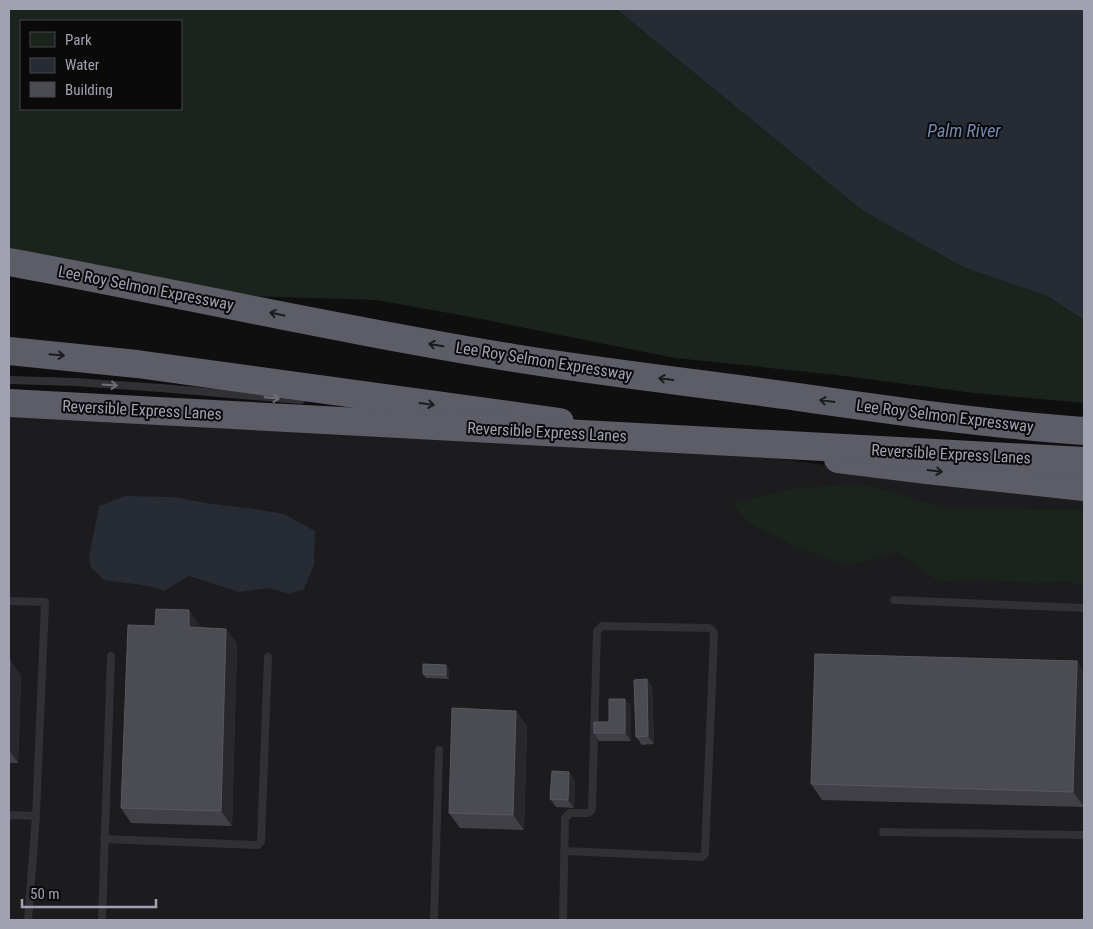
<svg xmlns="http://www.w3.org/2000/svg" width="1093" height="929" font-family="'Roboto Condensed',sans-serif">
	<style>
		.built { fill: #1c1b1d }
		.green { fill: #1b231d; fill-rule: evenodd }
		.water { fill: #262b34 }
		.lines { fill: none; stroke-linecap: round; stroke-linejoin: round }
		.service { stroke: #303035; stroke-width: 8 }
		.motorway { stroke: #5c5d67; stroke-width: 28 }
		.motorway-bridge { stroke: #5c5d67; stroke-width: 28 }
		.wall { fill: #404046 }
		.shaded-wall { fill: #28282c }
		.building { fill: #4b4b52; stroke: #585861 }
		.oneway { stroke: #1a1b1d }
		.oneway2 { stroke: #6e6f7a }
		.labels { text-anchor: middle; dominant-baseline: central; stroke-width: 4; stroke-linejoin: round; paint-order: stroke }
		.street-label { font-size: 16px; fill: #a0a2b2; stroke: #0a0a0b }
		.water-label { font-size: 18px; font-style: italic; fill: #7589af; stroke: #0a0a0b }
	</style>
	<rect width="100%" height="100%" fill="#0f0f10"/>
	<path class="built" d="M 9,401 L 502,423 L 1025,491 L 1084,496 L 1084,920 L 9,920 Z"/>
	<g class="green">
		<path d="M 9,9 L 616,9 L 863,211 L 963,267 L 1047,296 L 1084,320 L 1084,403 L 974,393 L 837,375 L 675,358 L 471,317 L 376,300 L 250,296 L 9,266 ZM 21,21 L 181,21 L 181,109 L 21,109 Z"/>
		<path d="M 861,483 L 948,509 L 987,508 L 1057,510 L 1084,510 L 1084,585 L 1067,582 L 1038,583 L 977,581 L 939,582 L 897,552 L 847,566 L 798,548 L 747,522 L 732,503 L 789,489 Z"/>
	</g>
	<g class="water">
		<path d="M 616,9 L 1084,9 L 1084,320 L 1047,296 L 963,267 L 863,211 Z"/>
		<path d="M 125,496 L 174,497 L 206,503 L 255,509 L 284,514 L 315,531 L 314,565 L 304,589 L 290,594 L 268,588 L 239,592 L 189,576 L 164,591 L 149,586 L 104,580 L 91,568 L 89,557 L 99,506 Z"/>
	</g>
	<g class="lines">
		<g class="service">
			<path d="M 9,380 L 75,382 L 161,388 L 301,400"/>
			<path d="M 894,600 L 1084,608"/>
			<path d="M 9,601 L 45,602 L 36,816"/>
			<path d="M 9,815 L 36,816 L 28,920"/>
			<path d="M 883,832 L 1084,835"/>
			<path d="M 104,839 L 258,845 L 261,842 L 268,657"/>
			<path d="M 102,920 L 111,656"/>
			<path d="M 434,920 L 439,750"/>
			<path d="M 563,920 L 565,818 L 570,813 L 588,813 L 590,812 L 592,809 L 597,631 L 602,626 L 709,628 L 712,630 L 714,633 L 705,854 L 702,857 L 564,851"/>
		</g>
		<g class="motorway">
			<path d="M 9,262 C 177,293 345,331 514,358 C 606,373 699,383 791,396 C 889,410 986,424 1084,431"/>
			<path d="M 9,351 L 137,364 L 560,422"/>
			<path d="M 838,459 L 927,470 L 1084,487"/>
		</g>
		<path class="motorway-bridge" d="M 9,403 L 1084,461"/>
	</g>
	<g class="wall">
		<path d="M 155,626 L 200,626 L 200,628 L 226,629 L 237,644 L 232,826 L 131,823 L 121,808 Z"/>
		<path d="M 9,660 L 21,675 L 18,763 L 9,763 Z"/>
		<path d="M 449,669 L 449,679 L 426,678 L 423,674 Z"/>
		<path d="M 1084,672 L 1084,807 L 822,800 L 811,784 Z"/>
		<path d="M 647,679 L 652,687 L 654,744 L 642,745 L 636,737 Z"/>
		<path d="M 625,699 L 631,707 L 631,741 L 599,741 L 594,733 L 609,722 Z"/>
		<path d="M 516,711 L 527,726 L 524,830 L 460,828 L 449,813 Z"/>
		<path d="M 575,780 L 574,808 L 556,807 L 550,799 Z"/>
	</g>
	<g class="shaded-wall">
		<path d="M 189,610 L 200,626 L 200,643 L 189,627 Z"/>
		<path d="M 226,629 L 237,644 L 232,826 L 221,811 Z"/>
		<path d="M 10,660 L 21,675 L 18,763 L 9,750 L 9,698 Z"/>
		<path d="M 1077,661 L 1084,672 L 1084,807 L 1073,792 Z"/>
		<path d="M 446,665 L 449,669 L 449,679 L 446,675 Z"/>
		<path d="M 647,679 L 652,687 L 654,744 L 648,736 Z"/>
		<path d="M 625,699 L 631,707 L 631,741 L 625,733 Z"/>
		<path d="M 516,711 L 527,726 L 524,830 L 513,815 Z"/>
		<path d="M 569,772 L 575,780 L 574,808 L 568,800 Z"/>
	</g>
	<g class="building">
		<path d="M 156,609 L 189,610 L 189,627 L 226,629 L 221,811 L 121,808 L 128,625 L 155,626 Z"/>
		<path d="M 815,654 L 1077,661 L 1073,792 L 811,784 Z"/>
		<path d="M 9,660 L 10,660 L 9,698 Z"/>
		<path d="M 423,664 L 446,665 L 446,675 L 423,674 Z"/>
		<path d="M 647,679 L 648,736 L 636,737 L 634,680 Z"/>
		<path d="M 609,699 L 625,699 L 625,733 L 594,733 L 594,722 L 609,722 Z"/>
		<path d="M 452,708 L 516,711 L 513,815 L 449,813 Z"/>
		<path d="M 552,771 L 569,772 L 568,800 L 550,799 Z"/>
	</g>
	<defs><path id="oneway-shaft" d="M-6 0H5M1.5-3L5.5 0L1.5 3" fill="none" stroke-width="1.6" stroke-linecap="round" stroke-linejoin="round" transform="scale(1.25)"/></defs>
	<g class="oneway">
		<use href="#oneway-shaft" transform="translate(277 314) rotate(-168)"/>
		<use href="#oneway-shaft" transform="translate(436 345) rotate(-170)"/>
		<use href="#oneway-shaft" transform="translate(57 355) rotate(5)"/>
		<use href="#oneway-shaft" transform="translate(666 379) rotate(-173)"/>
		<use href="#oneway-shaft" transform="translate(827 401) rotate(-172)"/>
		<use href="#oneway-shaft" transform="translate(427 404) rotate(8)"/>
		<use href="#oneway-shaft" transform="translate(935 471) rotate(7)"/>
	</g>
	<g class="oneway2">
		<use href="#oneway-shaft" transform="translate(110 385) rotate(4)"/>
		<use href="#oneway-shaft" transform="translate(272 398) rotate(5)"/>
	</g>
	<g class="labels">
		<g class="street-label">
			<text transform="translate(146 288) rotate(11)">Lee Roy Selmon Expressway</text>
			<text transform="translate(544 361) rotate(9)">Lee Roy Selmon Expressway</text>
			<text transform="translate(142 410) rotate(3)">Reversible Express Lanes</text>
			<text transform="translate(945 416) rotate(7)">Lee Roy Selmon Expressway</text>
			<text transform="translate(547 432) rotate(3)">Reversible Express Lanes</text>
			<text transform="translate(951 454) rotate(3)">Reversible Express Lanes</text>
		</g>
		<g class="water-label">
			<text x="964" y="130">Palm River</text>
		</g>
	</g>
	<rect width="1093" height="929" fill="none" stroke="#a0a2b2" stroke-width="20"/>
	<rect x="20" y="20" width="162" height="90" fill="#0a0a0b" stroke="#46474e"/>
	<rect x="30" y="32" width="25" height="15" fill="#1b231d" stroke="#46474e"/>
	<text x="65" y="45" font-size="15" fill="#a0a2b2">Park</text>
	<rect x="30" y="58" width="25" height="15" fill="#262b34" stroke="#46474e"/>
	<text x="65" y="70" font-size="15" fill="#a0a2b2">Water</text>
	<rect x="30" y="82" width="25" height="15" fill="#4b4b52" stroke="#46474e"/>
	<text x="65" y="95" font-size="15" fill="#a0a2b2">Building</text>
	<path d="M22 899v8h134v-8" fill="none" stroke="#a0a2b2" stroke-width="2.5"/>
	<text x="30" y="899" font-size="15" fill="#a0a2b2" stroke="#0a0a0b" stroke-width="4" paint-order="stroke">50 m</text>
</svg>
